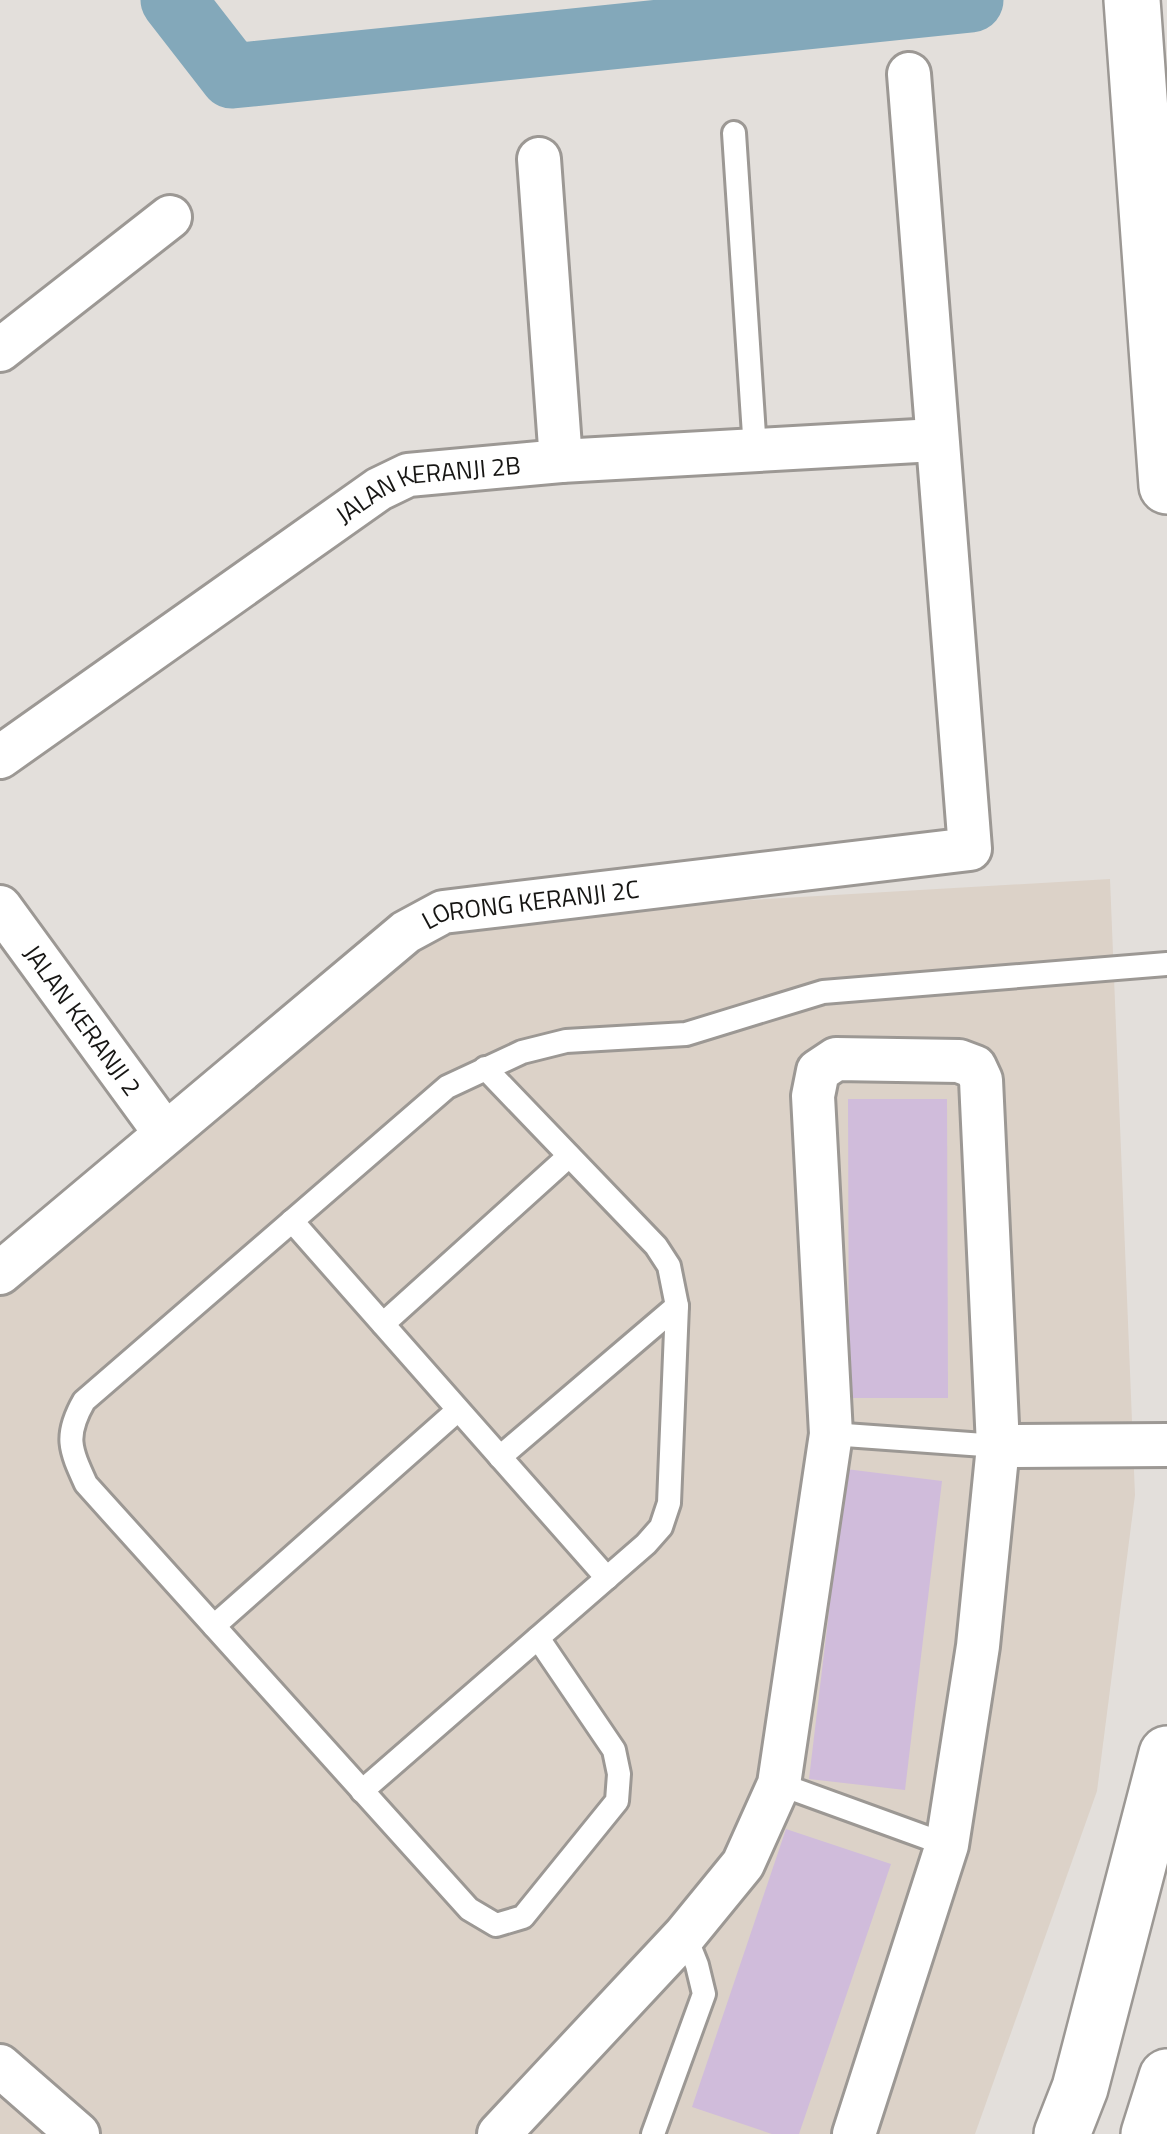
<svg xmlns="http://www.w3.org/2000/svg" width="1167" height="2134" font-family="'Titillium Web',sans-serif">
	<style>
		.built { fill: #dcd2c8 }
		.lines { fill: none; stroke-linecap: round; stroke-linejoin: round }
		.river { stroke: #83a8ba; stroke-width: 65 }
		.building { fill: #d0bcdb }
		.lane-casing { stroke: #9c9894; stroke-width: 28 }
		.street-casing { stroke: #9c9894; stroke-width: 48 }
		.secondary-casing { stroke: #9c9894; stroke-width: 60 }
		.lane { stroke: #fff; stroke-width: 22 }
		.street { stroke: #fff; stroke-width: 42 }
		.secondary { stroke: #fff; stroke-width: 55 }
		.labels { text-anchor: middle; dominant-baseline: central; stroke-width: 8; stroke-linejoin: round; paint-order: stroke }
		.street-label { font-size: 25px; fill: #171614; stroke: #fff }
	</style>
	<rect width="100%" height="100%" fill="#e3dfdb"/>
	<path class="built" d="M 1110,879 L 1135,1495 L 1097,1791 L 975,2134 L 0,2134 L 0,1281 L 425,919 Z"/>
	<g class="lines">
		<path class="river" d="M 173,0 L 232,76 L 971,0"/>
	</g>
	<g class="building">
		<path d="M 848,1099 L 947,1099 L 948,1398 L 849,1398 Z"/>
		<path d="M 846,1469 L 942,1481 L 905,1790 L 809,1779 Z"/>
		<path d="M 786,1829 L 891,1864 L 799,2134 L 772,2134 L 692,2107 Z"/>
	</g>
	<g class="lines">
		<g class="lane-casing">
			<g id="lane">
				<path d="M 734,133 L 755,450"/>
				<path d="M 292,1221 L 607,1578"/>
				<path d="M 383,1324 L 569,1156"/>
				<path d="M 831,1434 L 998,1446"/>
				<path d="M 500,1457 L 677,1306"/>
				<path d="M 214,1626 L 458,1410"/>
				<path d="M 538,1638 L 614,1750 L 619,1774 L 617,1801 L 523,1917 L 496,1925 L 469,1909 L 86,1484 C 70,1449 64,1436 84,1401 L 447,1087 L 522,1052 L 566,1041 L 686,1034 L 823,992 L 1167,964"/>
				<path d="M 779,1784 L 947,1845"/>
				<path d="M 362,1791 L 646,1544 L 661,1527 L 669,1503 L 677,1306 L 669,1266 L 656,1246 L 485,1068"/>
				<path d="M 653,2134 L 704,1994 L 697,1965 L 685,1935"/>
			</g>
		</g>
		<g class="street-casing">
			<g id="street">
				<path d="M 539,159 L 561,461"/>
				<path d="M 0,350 L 170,217"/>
				<path id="s1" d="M 0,757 L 379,489 L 408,475 L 561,461 L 935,440"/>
				<path id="s2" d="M 0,907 L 165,1133"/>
				<path id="s3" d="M 0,1273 L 406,932 L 443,912 L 970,849 L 909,74"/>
				<path d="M 998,1446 L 1167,1445"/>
				<path d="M 0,2066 L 78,2134"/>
				<path d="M 499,2134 L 685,1935 L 743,1864 L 779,1784 L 831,1434 L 813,1096 L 818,1071 L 836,1059 L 959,1061 L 975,1067 L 981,1080 L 998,1446 L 978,1646 L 947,1845 L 854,2134"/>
			</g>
		</g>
		<g class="secondary-casing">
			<g id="secondary">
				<path d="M 1132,0 L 1167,486"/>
				<path d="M 1062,2134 L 1080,2088 L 1167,1754"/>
				<path d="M 1149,2134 L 1167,2077"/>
			</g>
		</g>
		<use href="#lane" class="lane"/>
		<use href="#street" class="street"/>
		<use href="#secondary" class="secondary"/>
	</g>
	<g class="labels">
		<g class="street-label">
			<text stroke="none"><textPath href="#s1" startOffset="512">JALAN KERANJI 2B</textPath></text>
			<text stroke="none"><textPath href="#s3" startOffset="660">LORONG KERANJI 2C</textPath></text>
			<text stroke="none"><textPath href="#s2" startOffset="140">JALAN KERANJI 2</textPath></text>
		</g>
	</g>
</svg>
